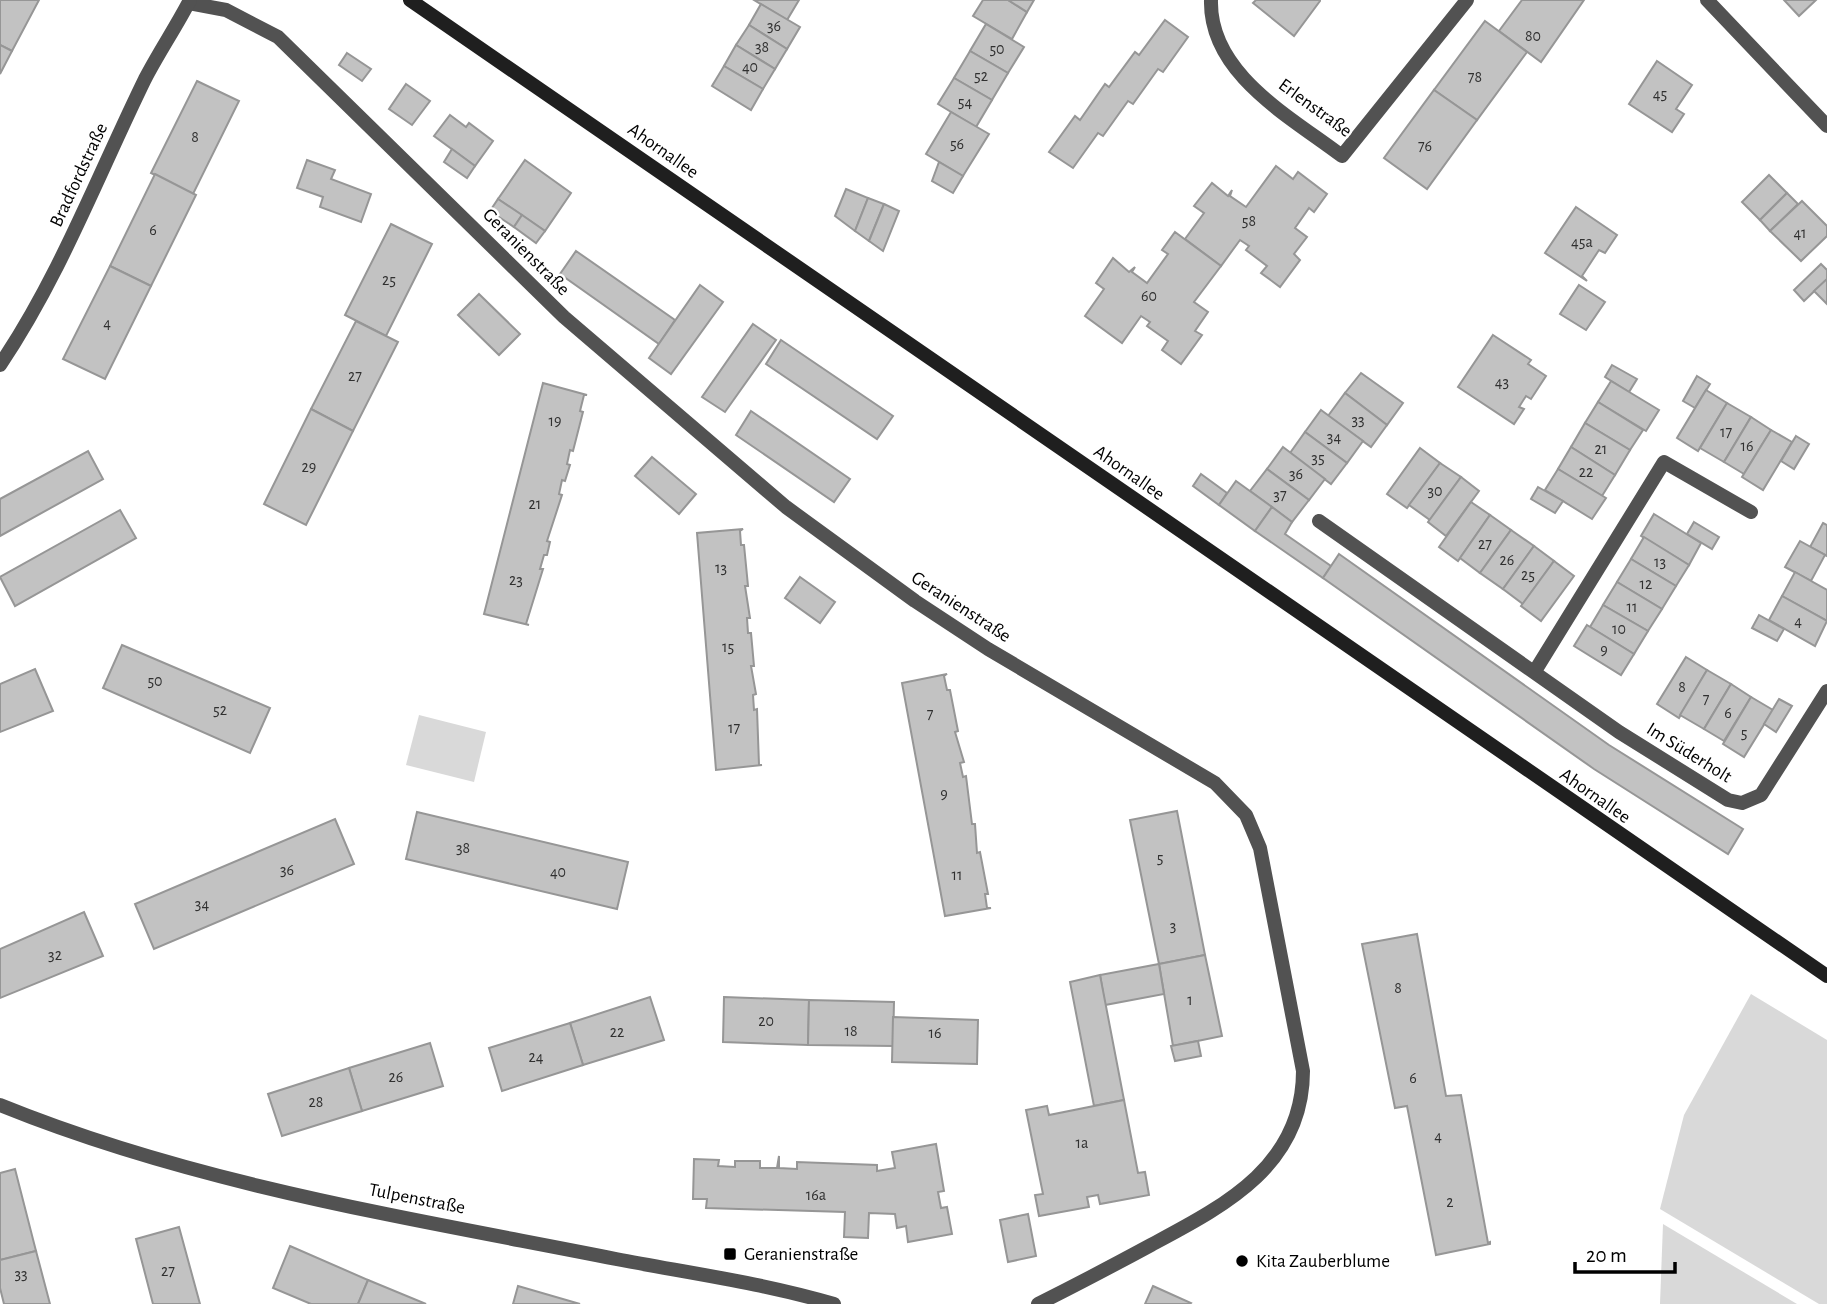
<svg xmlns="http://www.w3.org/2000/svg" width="1827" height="1304" font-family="'Alegreya Sans',sans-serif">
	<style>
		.green { fill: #d9d9d9 }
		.building { fill: #c2c2c2; stroke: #969696; stroke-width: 2 }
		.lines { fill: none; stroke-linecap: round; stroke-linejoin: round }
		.minor { stroke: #525252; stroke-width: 14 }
		.secondary { stroke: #1f1f1f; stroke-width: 14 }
		.poi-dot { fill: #000; stroke: #fff; stroke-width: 2.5 }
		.labels { text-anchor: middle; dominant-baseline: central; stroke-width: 5; stroke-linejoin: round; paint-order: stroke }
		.number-label { font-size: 16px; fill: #303030 }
		.street-label { font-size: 19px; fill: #000; stroke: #fff }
		.poi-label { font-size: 19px; fill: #000; stroke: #fff; text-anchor: start }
	</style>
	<rect width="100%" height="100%" fill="#fff"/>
	<g class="green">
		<path d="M 419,715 L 486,732 L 474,782 L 406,765 Z"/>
		<path d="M 1751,994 L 1827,1040 L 1827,1304 L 1819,1304 L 1660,1209 L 1684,1115 Z"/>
		<path d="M 1663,1224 L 1797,1304 L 1660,1304 Z"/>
	</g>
	<g class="building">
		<path d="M 0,0 L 39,0 L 12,51 L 0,45 Z"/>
		<path d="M 754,0 L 799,0 L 787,20 Z"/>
		<path d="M 983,0 L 1008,0 L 1027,12 L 1012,39 L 973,16 Z"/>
		<path d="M 1008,0 L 1034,0 L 1027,12 Z"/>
		<path d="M 1256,0 L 1320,0 L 1320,1 L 1294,36 L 1253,3 Z"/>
		<path d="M 1522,0 L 1584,0 L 1541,62 L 1499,31 Z"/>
		<path d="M 1784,0 L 1816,0 L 1799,16 Z"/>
		<path d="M 761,4 L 800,27 L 787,49 L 749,25 Z"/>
		<path d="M 1165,20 L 1188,37 L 1163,72 L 1158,69 L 1133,104 L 1128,101 L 1103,136 L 1098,133 L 1073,168 L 1049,152 L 1075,116 L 1080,120 L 1105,84 L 1109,87 L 1135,52 L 1139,55 Z"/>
		<path d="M 1485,21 L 1527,52 L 1477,120 L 1434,90 Z"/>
		<path d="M 986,24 L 1024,47 L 1008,73 L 970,51 Z"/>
		<path d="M 749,25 L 787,49 L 775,69 L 736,45 Z"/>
		<path d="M 0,45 L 12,51 L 0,74 Z"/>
		<path d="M 736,45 L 775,69 L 763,89 L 724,66 Z"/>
		<path d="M 970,51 L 1008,73 L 992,100 L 954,78 Z"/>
		<path d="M 347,53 L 371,69 L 362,81 L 339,65 Z"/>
		<path d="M 1657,61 L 1692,85 L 1676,109 L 1684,114 L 1672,132 L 1629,104 Z"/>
		<path d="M 724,66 L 763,89 L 751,110 L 712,86 Z"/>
		<path d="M 954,78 L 992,100 L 976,127 L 938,104 Z"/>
		<path d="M 197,81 L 239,101 L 193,194 L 151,173 Z"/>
		<path d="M 406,84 L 430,101 L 412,125 L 389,109 Z"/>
		<path d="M 1434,90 L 1477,120 L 1427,189 L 1384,158 Z"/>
		<path d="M 951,112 L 989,134 L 963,176 L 926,154 Z"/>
		<path d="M 450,115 L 466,127 L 469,123 L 493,141 L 475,166 L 434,136 Z"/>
		<path d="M 452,149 L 475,166 L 467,178 L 444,162 Z"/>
		<path d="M 307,160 L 335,170 L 331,179 L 371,194 L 361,222 L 320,207 L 323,197 L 297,188 Z"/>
		<path d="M 525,160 L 571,193 L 545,231 L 498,199 Z"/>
		<path d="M 939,162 L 963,176 L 953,193 L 932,181 Z"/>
		<path d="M 1276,166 L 1293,179 L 1298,172 L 1327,194 L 1314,212 L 1309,208 L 1295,228 L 1307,237 L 1294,254 L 1300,260 L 1280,287 L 1261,273 L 1267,266 L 1246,250 L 1249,246 L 1240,240 L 1221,266 L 1185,239 L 1204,213 L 1194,206 L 1212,183 L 1228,196 L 1232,190 L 1230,196 L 1246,207 Z"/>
		<path d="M 155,174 L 196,195 L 151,286 L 110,266 Z"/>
		<path d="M 1769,175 L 1787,193 L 1760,220 L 1742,202 Z"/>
		<path d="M 846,189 L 868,198 L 855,231 L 835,216 Z"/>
		<path d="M 1787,193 L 1798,204 L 1770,231 L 1760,220 Z"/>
		<path d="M 868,198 L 884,204 L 869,241 L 855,231 Z"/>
		<path d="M 498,199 L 522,215 L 514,227 L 490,211 Z"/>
		<path d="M 1802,201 L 1827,226 L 1827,236 L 1801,261 L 1770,231 Z"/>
		<path d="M 884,204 L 899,211 L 883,251 L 869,241 Z"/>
		<path d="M 1576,207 L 1617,235 L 1605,253 L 1599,250 L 1582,276 L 1587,281 L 1545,253 Z"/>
		<path d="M 522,215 L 545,231 L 536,243 L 514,227 Z"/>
		<path d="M 391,224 L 432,244 L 386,336 L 345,315 Z"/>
		<path d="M 1175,232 L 1221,266 L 1194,302 L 1208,312 L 1195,331 L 1202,335 L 1181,364 L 1162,350 L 1168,341 L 1147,326 L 1150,322 L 1141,316 L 1122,343 L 1085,316 L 1104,289 L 1096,283 L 1113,258 L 1129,272 L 1135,267 L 1132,272 L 1147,283 L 1168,254 L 1162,250 Z"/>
		<path d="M 576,251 L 675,320 L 659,344 L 560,274 Z"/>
		<path d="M 1821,264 L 1827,270 L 1827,279 L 1804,301 L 1794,290 Z"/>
		<path d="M 110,266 L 151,286 L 105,379 L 63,359 Z"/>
		<path d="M 1827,279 L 1827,304 L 1814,291 Z"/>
		<path d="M 700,285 L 723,302 L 671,374 L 649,358 Z"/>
		<path d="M 1579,285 L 1605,302 L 1586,330 L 1560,314 Z"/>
		<path d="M 479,294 L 520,334 L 499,355 L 458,315 Z"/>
		<path d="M 356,321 L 398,342 L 353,431 L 311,409 Z"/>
		<path d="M 753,324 L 776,340 L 725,412 L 702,397 Z"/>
		<path d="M 1493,335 L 1531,360 L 1528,364 L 1546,376 L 1531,399 L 1526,396 L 1519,407 L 1524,409 L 1514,424 L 1458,387 Z"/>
		<path d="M 781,340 L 893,416 L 877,439 L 766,364 Z"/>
		<path d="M 1612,365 L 1637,379 L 1629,392 L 1605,377 Z"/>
		<path d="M 1361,373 L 1403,403 L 1387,425 L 1345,393 Z"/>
		<path d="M 1697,376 L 1710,384 L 1695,408 L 1683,401 Z"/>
		<path d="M 1611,381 L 1659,410 L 1646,431 L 1598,402 Z"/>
		<path d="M 543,383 L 587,395 L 584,395 L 580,411 L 583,412 L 573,451 L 570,450 L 567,464 L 570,465 L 565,481 L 562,480 L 559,494 L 562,495 L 547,541 L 550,542 L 547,555 L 544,555 L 540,569 L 543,569 L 526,624 L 529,625 L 484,614 Z"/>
		<path d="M 1706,390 L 1727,403 L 1698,451 L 1677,438 Z"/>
		<path d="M 1345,393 L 1387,425 L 1371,447 L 1328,416 Z"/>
		<path d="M 1598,402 L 1643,430 L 1630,450 L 1585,423 Z"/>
		<path d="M 1727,403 L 1751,417 L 1724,462 L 1700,448 Z"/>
		<path d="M 311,409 L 353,431 L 306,525 L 264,504 Z"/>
		<path d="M 1321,410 L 1363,441 L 1347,463 L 1305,432 Z"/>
		<path d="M 751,411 L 850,479 L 834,502 L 736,435 Z"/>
		<path d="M 1751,417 L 1771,430 L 1744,474 L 1724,462 Z"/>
		<path d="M 1585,423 L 1630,450 L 1615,475 L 1571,447 Z"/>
		<path d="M 1771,430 L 1792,442 L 1763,490 L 1742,477 Z"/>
		<path d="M 1305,432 L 1347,463 L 1331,484 L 1290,453 Z"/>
		<path d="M 1796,436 L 1809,444 L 1794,469 L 1781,461 Z"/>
		<path d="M 1283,447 L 1325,479 L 1309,500 L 1267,469 Z"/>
		<path d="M 1571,447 L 1615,475 L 1602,496 L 1558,469 Z"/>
		<path d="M 1420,448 L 1440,463 L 1407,508 L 1387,494 Z"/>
		<path d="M 88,451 L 103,479 L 0,536 L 0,499 Z"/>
		<path d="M 652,457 L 696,494 L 679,514 L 635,476 Z"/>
		<path d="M 1440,463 L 1461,477 L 1430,520 L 1409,505 Z"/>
		<path d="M 1267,469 L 1309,500 L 1292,522 L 1250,491 Z"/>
		<path d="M 1558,469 L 1606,498 L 1592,519 L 1545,490 Z"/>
		<path d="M 1201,474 L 1227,493 L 1219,505 L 1193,486 Z"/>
		<path d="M 1461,477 L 1479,491 L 1446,536 L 1428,522 Z"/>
		<path d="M 1236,481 L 1272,507 L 1255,531 L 1219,505 Z"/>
		<path d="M 1538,487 L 1563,501 L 1555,513 L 1531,499 Z"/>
		<path d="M 1471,502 L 1490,515 L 1458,561 L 1439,547 Z"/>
		<path d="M 1272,507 L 1292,522 L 1285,534 L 1331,566 L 1323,578 L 1255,531 Z"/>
		<path d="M 120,510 L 136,538 L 15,606 L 0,577 Z"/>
		<path d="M 1654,514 L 1701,543 L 1689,565 L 1641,536 Z"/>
		<path d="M 1490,515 L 1511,530 L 1480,573 L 1460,558 Z"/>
		<path d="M 1694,522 L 1719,537 L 1712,549 L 1687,534 Z"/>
		<path d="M 1823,523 L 1827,525 L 1827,556 L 1810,547 Z"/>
		<path d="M 743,529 L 740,531 L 741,545 L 744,545 L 748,586 L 745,586 L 750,618 L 747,618 L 748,633 L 751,633 L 754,666 L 751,666 L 756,694 L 753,695 L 754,710 L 757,709 L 759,765 L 762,765 L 716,770 L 697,533 Z"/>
		<path d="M 1511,530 L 1534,546 L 1503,589 L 1480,573 Z"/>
		<path d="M 1644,537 L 1689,565 L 1676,586 L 1631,559 Z"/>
		<path d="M 1800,541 L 1825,555 L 1811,581 L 1785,567 Z"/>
		<path d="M 1534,546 L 1554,561 L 1523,604 L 1503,589 Z"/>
		<path d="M 1339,554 L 1609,745 L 1743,829 L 1728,854 L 1594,769 L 1323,578 Z"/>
		<path d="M 1631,559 L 1676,586 L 1662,609 L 1617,582 Z"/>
		<path d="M 1554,561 L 1574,576 L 1541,621 L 1521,606 Z"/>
		<path d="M 1795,572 L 1827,590 L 1827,621 L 1782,596 Z"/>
		<path d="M 800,577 L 835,602 L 820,623 L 785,598 Z"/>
		<path d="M 1617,582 L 1662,609 L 1648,631 L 1603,605 Z"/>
		<path d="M 1782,596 L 1827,621 L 1815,646 L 1769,620 Z"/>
		<path d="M 1603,605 L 1648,631 L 1634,654 L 1590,627 Z"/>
		<path d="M 1759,615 L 1784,629 L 1777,641 L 1752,628 Z"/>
		<path d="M 1587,625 L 1634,654 L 1621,675 L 1574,646 Z"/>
		<path d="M 122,645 L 270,708 L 250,753 L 103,688 Z"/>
		<path d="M 1686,657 L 1707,670 L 1679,718 L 1657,704 Z"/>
		<path d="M 35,669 L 53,711 L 0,732 L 0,684 Z"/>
		<path d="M 1707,670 L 1731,684 L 1704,729 L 1680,715 Z"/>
		<path d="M 947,674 L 944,676 L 947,690 L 950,690 L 958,731 L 955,732 L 964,762 L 960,763 L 963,777 L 966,776 L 972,824 L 975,824 L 977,853 L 980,852 L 988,894 L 985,894 L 987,908 L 991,908 L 945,916 L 902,683 Z"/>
		<path d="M 1731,684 L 1751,697 L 1724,741 L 1704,729 Z"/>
		<path d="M 1751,697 L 1773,710 L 1744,757 L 1723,744 Z"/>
		<path d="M 1779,699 L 1792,706 L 1776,732 L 1764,724 Z"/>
		<path d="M 1177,811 L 1205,955 L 1159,964 L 1130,820 Z"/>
		<path d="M 417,812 L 628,862 L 617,909 L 406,859 Z"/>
		<path d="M 335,819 L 354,864 L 154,949 L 135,904 Z"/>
		<path d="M 84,912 L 103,956 L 0,998 L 0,949 Z"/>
		<path d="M 1417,934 L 1446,1096 L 1461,1095 L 1488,1243 L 1490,1242 L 1490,1244 L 1436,1255 L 1407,1106 L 1395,1108 L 1362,944 Z"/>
		<path d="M 1205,955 L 1222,1036 L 1173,1046 L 1159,964 Z"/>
		<path d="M 1159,964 L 1164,994 L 1105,1005 L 1100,975 Z"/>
		<path d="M 1100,975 L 1124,1100 L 1094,1106 L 1070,982 Z"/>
		<path d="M 650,997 L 664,1040 L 583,1065 L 570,1023 Z"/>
		<path d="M 724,997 L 809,1000 L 808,1045 L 723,1042 Z"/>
		<path d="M 809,1000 L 894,1002 L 893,1046 L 808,1045 Z"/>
		<path d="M 893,1017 L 978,1020 L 977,1064 L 892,1062 Z"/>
		<path d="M 570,1023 L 583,1065 L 502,1091 L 489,1048 Z"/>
		<path d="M 1198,1041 L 1201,1056 L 1175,1061 L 1171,1046 Z"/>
		<path d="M 430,1043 L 443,1086 L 362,1111 L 349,1068 Z"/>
		<path d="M 349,1068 L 362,1111 L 282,1136 L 268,1094 Z"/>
		<path d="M 1124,1100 L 1138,1173 L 1145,1172 L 1149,1195 L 1100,1204 L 1098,1195 L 1087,1197 L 1089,1207 L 1039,1216 L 1035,1195 L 1043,1194 L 1026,1110 L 1047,1106 L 1049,1115 Z"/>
		<path d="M 936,1144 L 944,1191 L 938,1192 L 941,1208 L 947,1207 L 952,1234 L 908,1242 L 906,1226 L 897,1228 L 895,1214 L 869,1213 L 868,1238 L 844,1237 L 845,1212 L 706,1208 L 707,1199 L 693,1199 L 694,1159 L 719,1160 L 718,1166 L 735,1167 L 735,1161 L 760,1161 L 760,1168 L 777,1168 L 779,1156 L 779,1168 L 797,1169 L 797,1162 L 877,1165 L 877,1171 L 895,1168 L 892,1152 Z"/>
		<path d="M 15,1169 L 36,1251 L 0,1260 L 0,1173 Z"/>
		<path d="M 1028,1214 L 1036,1256 L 1008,1262 L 1000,1220 Z"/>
		<path d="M 179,1227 L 200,1304 L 153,1304 L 136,1239 Z"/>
		<path d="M 290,1246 L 368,1280 L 358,1304 L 311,1304 L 273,1288 Z"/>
		<path d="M 36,1251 L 50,1304 L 4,1304 L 0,1288 L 0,1260 Z"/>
		<path d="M 368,1280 L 426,1304 L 358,1304 Z"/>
		<path d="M 518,1286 L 580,1304 L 513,1304 Z"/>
		<path d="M 1153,1286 L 1191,1303 L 1190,1304 L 1145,1304 Z"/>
	</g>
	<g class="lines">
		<g class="minor">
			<path d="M 1211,0 C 1209,74 1291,117 1342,156 L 1467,0"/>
			<path d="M 1707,0 L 1827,126"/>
			<path d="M 189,3 L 226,10 L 278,37 L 564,317 L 786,507 L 915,601 L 988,649 L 1215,783 L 1246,815 L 1260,848 L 1303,1071 C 1303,1166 1224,1206 1151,1245 C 1114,1265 1076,1285 1038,1304"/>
			<path d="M 0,365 C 60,276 98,175 145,79 C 159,52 176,27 190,0"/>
			<path d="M 1319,521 L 1619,732 L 1728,800 L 1742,803 L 1761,795 L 1827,691"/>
			<path d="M 1535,671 L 1664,462 L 1751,512"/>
			<path d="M 0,1105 C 197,1185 409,1218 616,1259 C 689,1273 763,1283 834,1304"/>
		</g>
		<path class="secondary" d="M 410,0 L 1827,976"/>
	</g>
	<g class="poi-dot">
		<rect x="723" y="1247" width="14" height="14" rx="3.5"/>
		<circle cx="1242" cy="1261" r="7"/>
	</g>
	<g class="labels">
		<g class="number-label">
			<text x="774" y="26">36</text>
			<text x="1533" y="36">80</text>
			<text x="762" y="47">38</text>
			<text x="997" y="49">50</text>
			<text x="750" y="67">40</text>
			<text x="981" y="76">52</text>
			<text x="1475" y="77">78</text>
			<text x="1660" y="94">45</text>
			<text x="965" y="102">54</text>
			<text x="195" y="137">8</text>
			<text x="957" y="144">56</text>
			<text x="1425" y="146">76</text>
			<text x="1249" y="221">58</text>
			<text x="153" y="230">6</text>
			<text x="1800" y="233">41</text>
			<text x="1582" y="242">45a</text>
			<text x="389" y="280">25</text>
			<text x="1149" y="296">60</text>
			<text x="107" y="323">4</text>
			<text x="355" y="376">27</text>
			<text x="1502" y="382">43</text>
			<text x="1358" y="420">33</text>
			<text x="555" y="421">19</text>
			<text x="1726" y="432">17</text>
			<text x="1334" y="437">34</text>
			<text x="1747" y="446">16</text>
			<text x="1601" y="449">21</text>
			<text x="1318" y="458">35</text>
			<text x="309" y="467">29</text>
			<text x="1586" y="472">22</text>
			<text x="1296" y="474">36</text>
			<text x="1435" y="491">30</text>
			<text x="1280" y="495">37</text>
			<text x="535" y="504">21</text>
			<text x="1485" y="544">27</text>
			<text x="1507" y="560">26</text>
			<text x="1660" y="562">13</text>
			<text x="721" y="568">13</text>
			<text x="1528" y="575">25</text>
			<text x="516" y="580">23</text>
			<text x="1646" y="584">12</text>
			<text x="1632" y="607">11</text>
			<text x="1798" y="621">4</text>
			<text x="1619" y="629">10</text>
			<text x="728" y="647">15</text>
			<text x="1604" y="650">9</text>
			<text x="155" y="681">50</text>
			<text x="1682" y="687">8</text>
			<text x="1706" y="699">7</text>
			<text x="220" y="710">52</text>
			<text x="1728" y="713">6</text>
			<text x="930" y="714">7</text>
			<text x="734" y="728">17</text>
			<text x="1744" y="733">5</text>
			<text x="944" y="794">9</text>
			<text x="463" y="848">38</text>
			<text x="1160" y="858">5</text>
			<text x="287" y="870">36</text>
			<text x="558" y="872">40</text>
			<text x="957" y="875">11</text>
			<text x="202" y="904">34</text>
			<text x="1173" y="926">3</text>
			<text x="55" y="955">32</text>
			<text x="1398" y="988">8</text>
			<text x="1190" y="1000">1</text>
			<text x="766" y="1021">20</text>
			<text x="851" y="1031">18</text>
			<text x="617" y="1032">22</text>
			<text x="935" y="1033">16</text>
			<text x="536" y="1057">24</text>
			<text x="396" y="1077">26</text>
			<text x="1413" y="1078">6</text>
			<text x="316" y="1102">28</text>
			<text x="1438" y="1136">4</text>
			<text x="1082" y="1143">1a</text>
			<text x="816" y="1195">16a</text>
			<text x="1450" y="1202">2</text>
			<text x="168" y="1271">27</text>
			<text x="21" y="1274">33</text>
		</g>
		<g class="street-label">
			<text transform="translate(1315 108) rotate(36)">Erlenstraße</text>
			<text transform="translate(663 151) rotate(35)">Ahornallee</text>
			<text transform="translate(79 175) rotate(-65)">Bradfordstraße</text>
			<text transform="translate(526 252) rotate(45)">Geranienstraße</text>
			<text transform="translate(1129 473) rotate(35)">Ahornallee</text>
			<text transform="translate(961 607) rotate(33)">Geranienstraße</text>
			<text transform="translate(1689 753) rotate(32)">Im Süderholt</text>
			<text transform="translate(1595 796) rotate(35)">Ahornallee</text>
			<text transform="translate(417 1199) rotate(11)">Tulpenstraße</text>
		</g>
		<g class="poi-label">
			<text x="744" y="1254">Geranienstraße</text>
			<text x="1256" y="1261">Kita Zauberblume</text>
		</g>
	</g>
	<path d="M1575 1262v10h100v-10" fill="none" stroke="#000000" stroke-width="3.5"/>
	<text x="1586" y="1262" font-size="21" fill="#000000" stroke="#ffffff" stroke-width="5" paint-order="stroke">20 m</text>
</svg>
